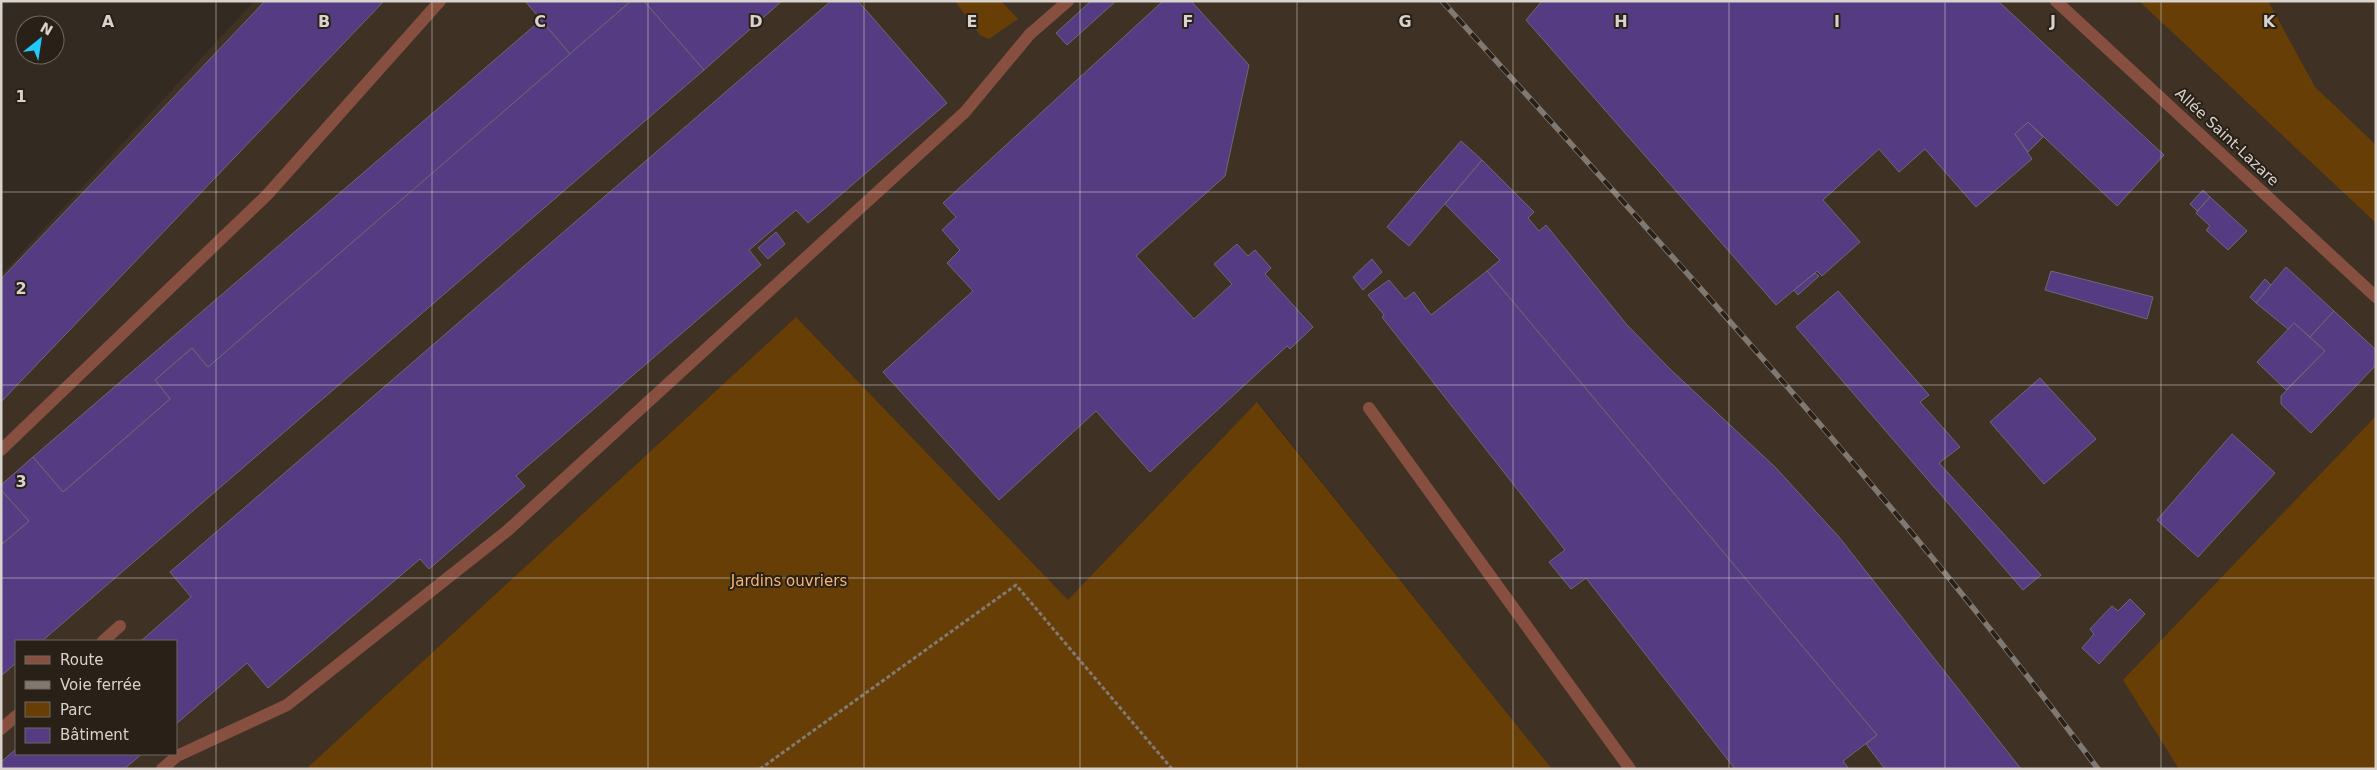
<svg xmlns="http://www.w3.org/2000/svg" width="2377" height="770" font-family="'DejaVu Sans',sans-serif">
	<style>
		.built { fill: #3f3124; fill-rule: evenodd }
		.green { fill: #683e07 }
		.building { fill: #553b82; stroke: #6c6875 }
		.lines { fill: none; stroke-linecap: round; stroke-linejoin: round }
		.path { stroke: #827b74; stroke-width: 3; stroke-dasharray: 4 2.5; stroke-linecap: butt }
		.lane { stroke: #874f40; stroke-width: 12 }
		.street { stroke: #874f40; stroke-width: 12 }
		.rail-casing { stroke: #807972; stroke-width: 5.5 }
		.rail { stroke: #292018; stroke-width: 4; stroke-dasharray: 11; stroke-linecap: butt }
		.grid { fill: none; stroke: #d9d3cd; stroke-width: 1; stroke-opacity: 0.55 }
		.labels { text-anchor: middle; dominant-baseline: central; stroke-width: 4; stroke-linejoin: round; paint-order: stroke }
		.street-label { font-size: 15px; fill: #d9d3cd; stroke: #292018 }
		.park-label { font-size: 15px; fill: #f9b670; stroke: #292018 }
		.grid-label { font-size: 16px; text-anchor: middle; font-weight: bold; fill: #d9d3cd; stroke: #292018; stroke-width: 4; stroke-linejoin: round; paint-order: stroke }
	</style>
	<rect width="100%" height="100%" fill="#332a22"/>
	<path class="built" d="M 254,1 L 2376,1 L 2376,769 L 1552,769 L 1258,402 L 1068,601 L 796,317 L 306,769 L 1,769 L 1,275 ZM 16,641 L 176,641 L 176,754 L 16,754 Z"/>
	<g class="green">
		<path d="M 955,1 L 1001,1 L 1018,19 L 989,39 L 980,35 Z"/>
		<path d="M 2139,1 L 2268,1 L 2315,87 L 2376,145 L 2376,223 Z"/>
		<path d="M 796,317 L 1068,600 L 1257,402 L 1552,769 L 306,769 Z"/>
		<path d="M 2376,416 L 2376,769 L 2179,769 L 2123,680 Z"/>
	</g>
	<g class="building">
		<path d="M 265,1 L 384,1 L 1,402 L 1,279 Z"/>
		<path d="M 525,1 L 631,1 L 570,54 Z"/>
		<path d="M 631,1 L 644,1 L 704,70 L 42,641 L 16,641 L 16,663 L 1,676 L 1,545 L 29,521 L 1,490 L 1,485 L 33,457 L 63,492 L 170,399 L 155,380 L 192,348 L 208,367 Z"/>
		<path d="M 644,1 L 782,1 L 704,70 Z"/>
		<path d="M 831,1 L 858,1 L 947,103 L 808,223 L 796,210 L 749,250 L 761,265 L 516,476 L 525,486 L 429,569 L 420,559 L 268,688 L 247,663 L 176,724 L 176,641 L 141,641 L 191,597 L 170,572 Z"/>
		<path d="M 1091,1 L 1116,1 L 1067,45 L 1056,33 Z"/>
		<path d="M 1163,1 L 1191,1 L 1249,65 L 1225,176 L 1136,256 L 1194,319 L 1232,284 L 1214,264 L 1237,244 L 1248,256 L 1255,250 L 1271,268 L 1265,274 L 1313,327 L 1290,349 L 1287,346 L 1150,472 L 1096,411 L 999,500 L 883,372 L 973,291 L 947,263 L 960,250 L 942,230 L 956,217 L 943,203 Z"/>
		<path d="M 1542,1 L 1998,1 L 2164,155 L 2117,206 L 2028,122 L 2015,134 L 2032,159 L 1976,207 L 1925,149 L 1899,172 L 1879,149 L 1823,200 L 1860,242 L 1822,276 L 1817,271 L 1776,305 L 1526,20 Z"/>
		<path d="M 541,20 L 570,54 L 208,367 L 192,348 L 155,380 L 170,399 L 63,492 L 33,457 Z"/>
		<path d="M 2028,122 L 2043,137 L 2028,152 L 2015,134 Z"/>
		<path d="M 1461,141 L 1482,160 L 1409,246 L 1387,227 Z"/>
		<path d="M 1482,160 L 1534,212 L 1528,218 L 1539,231 L 1546,225 L 1627,325 L 1670,369 L 1776,468 L 1839,537 L 2021,769 L 1885,769 L 1866,744 L 1877,735 L 1487,271 L 1500,260 L 1445,204 Z"/>
		<path d="M 2203,190 L 2210,197 L 2197,211 L 2190,204 Z"/>
		<path d="M 2210,197 L 2247,231 L 2228,250 L 2206,230 L 2210,226 L 2196,213 Z"/>
		<path d="M 776,232 L 785,244 L 768,259 L 758,248 Z"/>
		<path d="M 1372,259 L 1382,272 L 1363,290 L 1353,277 Z"/>
		<path d="M 2286,267 L 2334,311 L 2310,337 L 2294,323 L 2288,329 L 2256,303 Z"/>
		<path d="M 1487,271 L 1877,735 L 1843,761 L 1849,769 L 1735,769 L 1586,578 L 1571,589 L 1549,562 L 1565,550 L 1382,317 L 1384,315 L 1368,295 L 1389,280 L 1405,299 L 1414,292 L 1431,315 Z"/>
		<path d="M 2051,271 L 2153,297 L 2147,319 L 2045,290 Z"/>
		<path d="M 1815,273 L 1819,276 L 1798,295 L 1794,290 Z"/>
		<path d="M 2265,279 L 2271,285 L 2256,303 L 2250,297 Z"/>
		<path d="M 1838,291 L 1929,395 L 1920,402 L 1960,447 L 1939,463 L 2041,575 L 2023,590 L 1796,327 Z"/>
		<path d="M 2334,311 L 2376,350 L 2376,365 L 2311,433 L 2281,404 L 2281,396 L 2325,351 L 2310,337 Z"/>
		<path d="M 2294,323 L 2325,351 L 2286,390 L 2257,362 Z"/>
		<path d="M 2040,378 L 2096,439 L 2044,484 L 1990,422 Z"/>
		<path d="M 2232,434 L 2275,473 L 2198,557 L 2157,520 Z"/>
		<path d="M 1,490 L 29,521 L 1,545 Z"/>
		<path d="M 2130,599 L 2145,614 L 2099,664 L 2082,648 L 2094,634 L 2090,629 L 2112,606 L 2118,611 Z"/>
		<path d="M 16,749 L 16,754 L 142,754 L 124,769 L 1,769 L 1,762 Z"/>
	</g>
	<g class="lines">
		<path class="path" d="M 760,769 L 1016,585 L 1172,769"/>
		<g class="lane">
			<path d="M 1369,408 L 1630,769"/>
			<path d="M 1,450 L 267,195 L 440,1"/>
			<path d="M 103,641 L 120,626"/>
			<path d="M 1,729 L 16,716"/>
			<path d="M 162,769 L 177,756 L 287,705 L 507,531 L 965,112 L 1030,34"/>
		</g>
		<g class="street">
			<path d="M 2056,1 L 2376,297"/>
			<path d="M 1030,34 L 1068,1"/>
		</g>
		<g class="rail-casing">
			<path id="rail" d="M 1442,1 C 1667,251 1897,498 2098,769"/>
		</g>
		<use href="#rail" class="rail"/>
	</g>
	<path class="grid" d="M 216,1 L 216,769M 432,1 L 432,769M 648,1 L 648,769M 864,1 L 864,769M 1080,1 L 1080,769M 1297,1 L 1297,769M 1513,1 L 1513,769M 1729,1 L 1729,769M 1945,1 L 1945,769M 2161,1 L 2161,769M 1,192 L 2376,192M 1,385 L 2376,385M 1,578 L 2376,578"/>
	<g class="labels">
		<g class="street-label">
			<text transform="translate(2227 137) rotate(43)">Allée Saint-Lazare</text>
		</g>
		<g class="park-label">
			<text x="789" y="581">Jardins ouvriers</text>
		</g>
	</g>
	<g class="grid-label">
		<text x="108" y="27">A</text>
		<text x="324" y="27">B</text>
		<text x="540" y="27">C</text>
		<text x="756" y="27">D</text>
		<text x="972" y="27">E</text>
		<text x="1188" y="27">F</text>
		<text x="1405" y="27">G</text>
		<text x="1621" y="27">H</text>
		<text x="1837" y="27">I</text>
		<text x="2053" y="27">J</text>
		<text x="2269" y="27">K</text>
		<text x="21" y="102">1</text>
		<text x="21" y="294">2</text>
		<text x="21" y="487">3</text>
	</g>
	<rect width="2377" height="770" fill="none" stroke="#d9d3cd" stroke-width="5"/>
	<rect x="15" y="640" width="162" height="115" fill="#292018" stroke="#6f6860"/>
	<rect x="25" y="656" width="25" height="8" fill="#874f40" stroke="#6f6860"/>
	<text x="60" y="665" font-size="15" fill="#d9d3cd">Route</text>
	<rect x="25" y="681" width="25" height="8" fill="#807972" stroke="#6f6860"/>
	<text x="60" y="690" font-size="15" fill="#d9d3cd">Voie ferrée</text>
	<rect x="25" y="702" width="25" height="15" fill="#683e07" stroke="#6f6860"/>
	<text x="60" y="715" font-size="15" fill="#d9d3cd">Parc</text>
	<rect x="25" y="728" width="25" height="15" fill="#553b82" stroke="#6f6860"/>
	<text x="60" y="740" font-size="15" fill="#d9d3cd">Bâtiment</text>
	<g transform="translate(40 40) rotate(30)"><circle r="24" fill="#292018" stroke="#6f6860"/>
	<path d="M0-4L9 19L0 12L-9 19Z" fill="#1fc9fd"/>
	<text y="-8" font-size="14" font-weight="bold" text-anchor="middle" fill="#d9d3cd">N</text>
	</g>
</svg>
